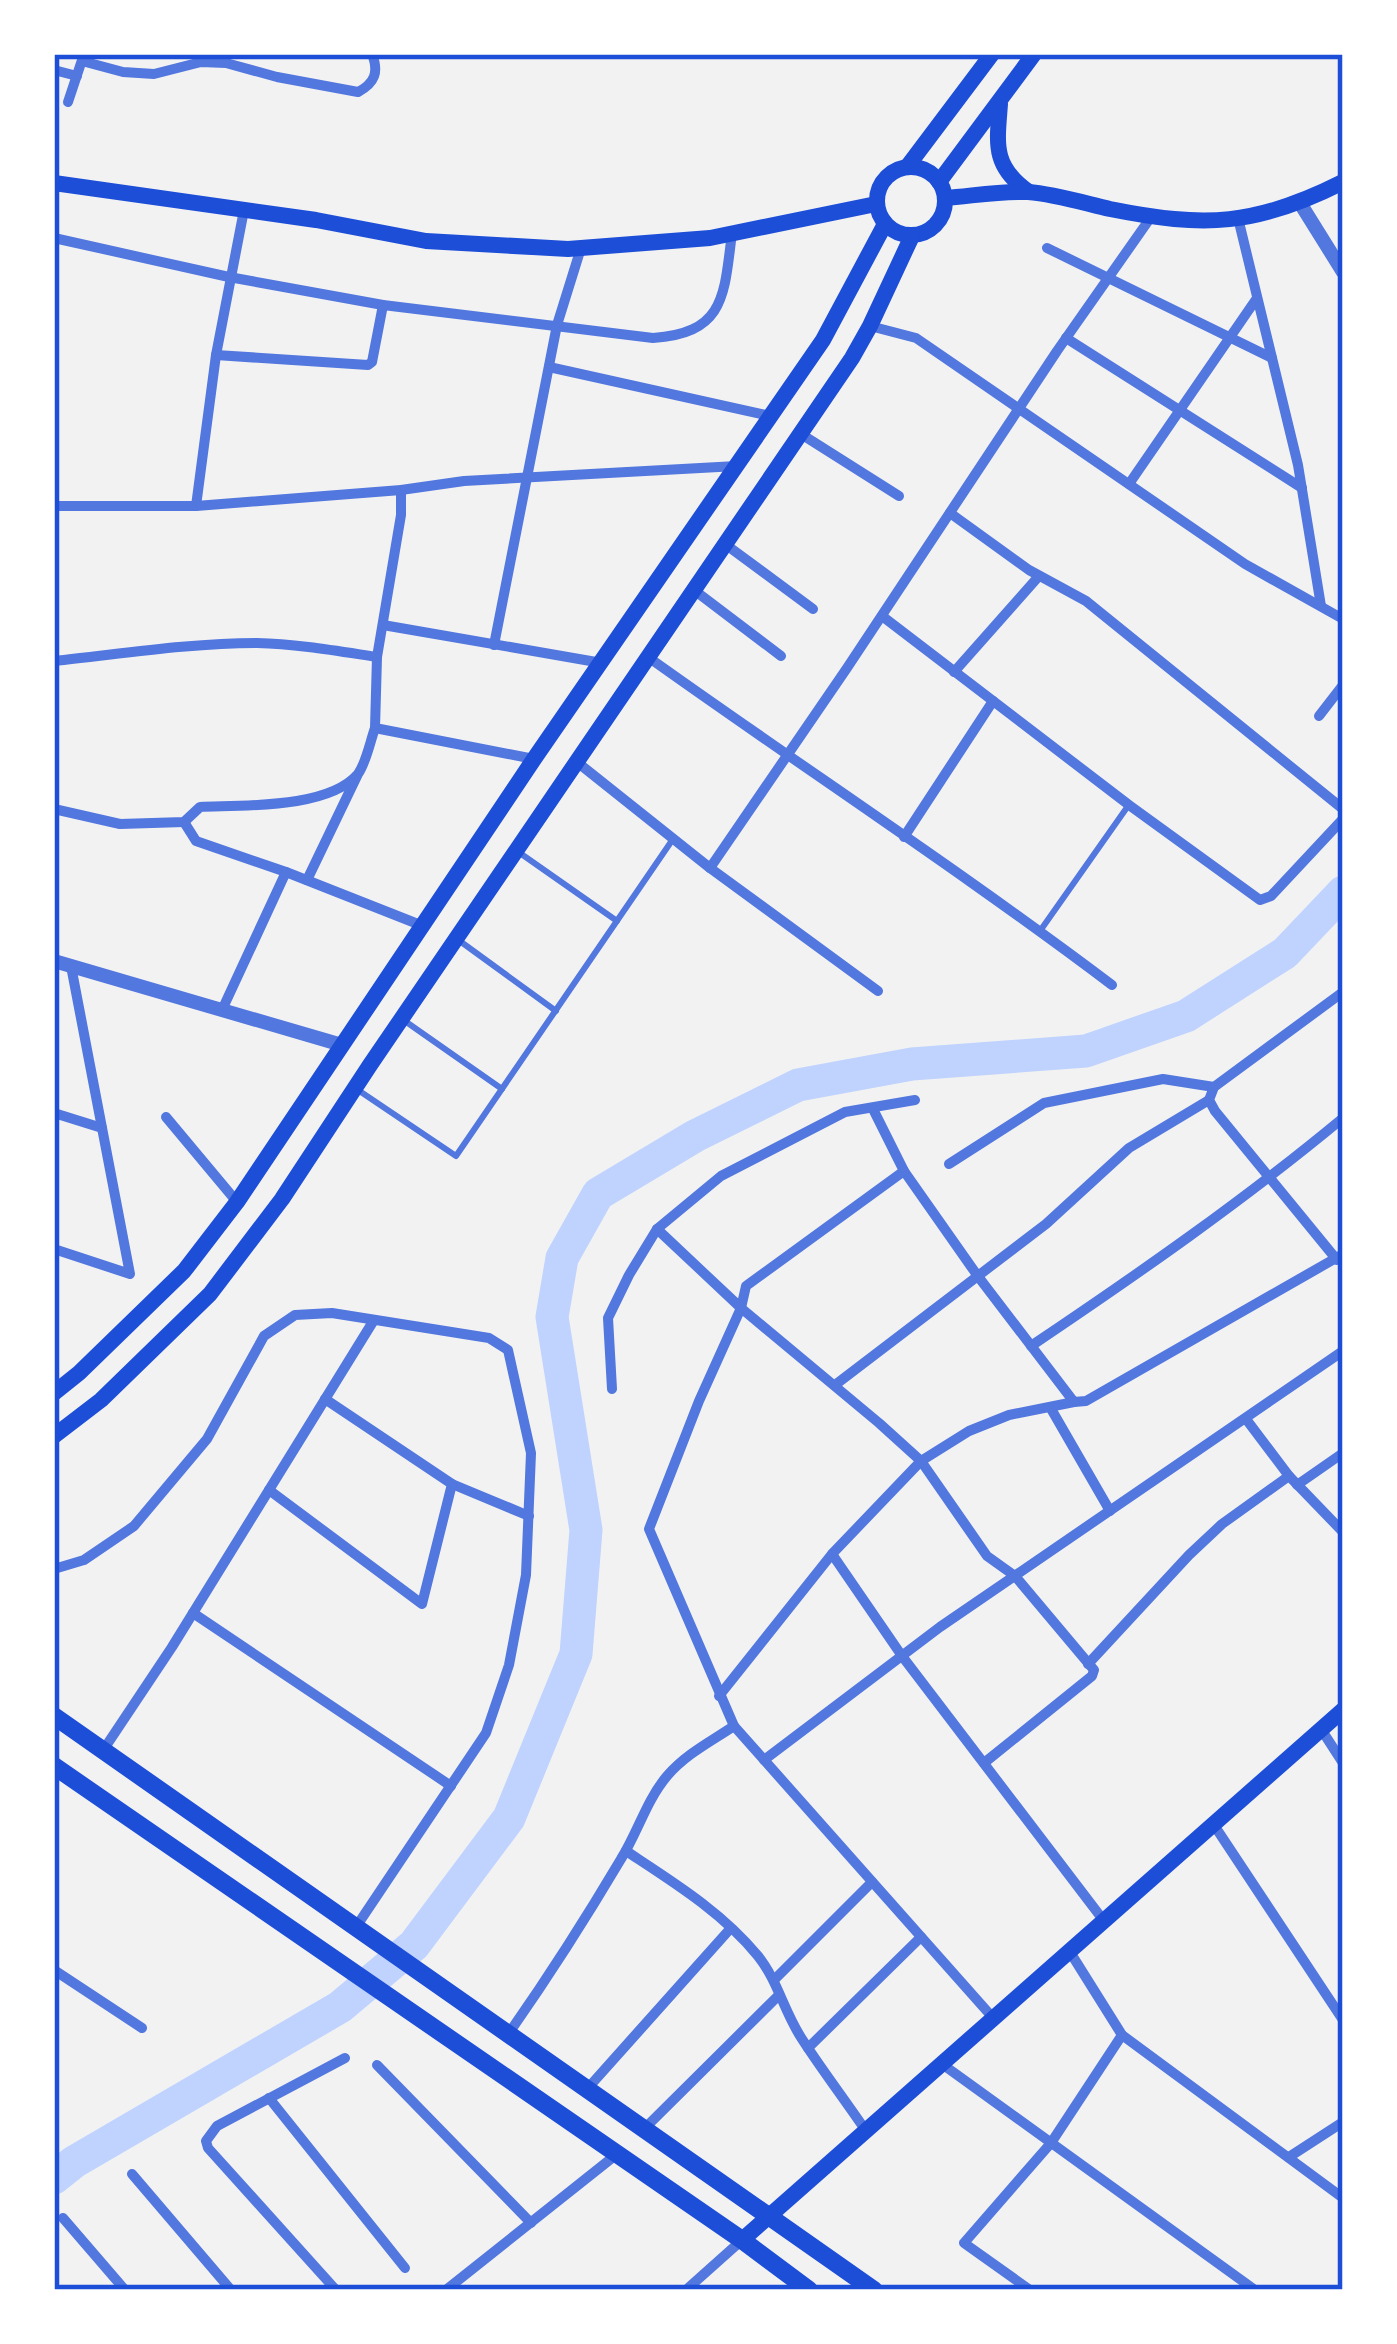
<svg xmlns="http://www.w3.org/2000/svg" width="1397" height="2344" font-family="'Titillium Web',sans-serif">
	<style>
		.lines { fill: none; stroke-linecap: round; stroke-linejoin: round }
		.river { stroke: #bfd3fe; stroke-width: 33 }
		.service { stroke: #5277de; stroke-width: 6 }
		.minor { stroke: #5277de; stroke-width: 10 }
		.tertiary { stroke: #5277de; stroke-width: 14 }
		.secondary { stroke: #1d4ed8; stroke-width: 16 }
		.primary { stroke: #1d4ed8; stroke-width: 18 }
		.neatline { fill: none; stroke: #1d4ed8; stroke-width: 4.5 }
	</style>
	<rect width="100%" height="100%" fill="#f2f2f2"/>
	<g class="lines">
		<path class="river" d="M 54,2178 L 74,2162 L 340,2007 L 414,1945 L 509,1818 L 576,1654 L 586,1530 L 552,1317 L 562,1258 L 598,1194 L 695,1136 L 798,1085 L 912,1064 L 1086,1051 L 1186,1016 L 1285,953 L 1343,892"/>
		<g class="service">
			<path d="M 517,851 L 617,921"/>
			<path d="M 1040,931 L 1128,806"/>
			<path d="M 457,939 L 556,1011"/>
			<path d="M 402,1019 L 502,1089"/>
			<path d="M 355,1088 L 456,1156 L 673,839"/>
		</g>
		<g class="minor">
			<path d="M 684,54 L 715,54"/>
			<path d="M 82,61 L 123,72 L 154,74 L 201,62 L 226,63 L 277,77 L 358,92 C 375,83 379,72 372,54"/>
			<path d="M 54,70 L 77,76"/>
			<path d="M 68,102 L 84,54"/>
			<path d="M 1238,218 L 1298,465 L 1321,606"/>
			<path d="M 54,238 L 229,277 L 383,305 L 653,338 C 726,333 724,294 732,233"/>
			<path d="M 1047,248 L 1272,358"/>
			<path d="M 870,326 L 916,338 L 1245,564 L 1343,619"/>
			<path d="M 1066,338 L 1302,488"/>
			<path d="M 216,355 L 368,365 L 372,362 L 383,305"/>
			<path d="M 549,367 L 770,416"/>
			<path d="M 801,434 L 899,496"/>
			<path d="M 1129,484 L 1257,298"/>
			<path d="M 401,490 L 401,515 L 377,657 L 375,728 L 534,759"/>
			<path d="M 54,506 L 196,506 L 401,490 L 464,481 L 737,466"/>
			<path d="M 196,506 L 216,355 L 244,210"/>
			<path d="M 950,513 L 1029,570 L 1086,601 L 1343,809"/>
			<path d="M 725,544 L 813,609"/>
			<path d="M 694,590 L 781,656"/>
			<path d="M 882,616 L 1129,805 L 1260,900 L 1271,896 L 1343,819"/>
			<path d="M 383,625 L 602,663"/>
			<path d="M 494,645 L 557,325 L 581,248"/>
			<path d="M 648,657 C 802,767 961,871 1112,985"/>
			<path d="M 54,661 C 121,654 190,643 257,643 C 297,644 337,651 377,657"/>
			<path d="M 954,672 L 1039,576"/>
			<path d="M 1319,716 L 1343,685"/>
			<path d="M 577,762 L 710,868 L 878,991"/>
			<path d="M 54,809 L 120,824 L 184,822 L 200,807 C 242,805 328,809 358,774 C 366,763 370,742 375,728"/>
			<path d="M 184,822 L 196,841 L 286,872 L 423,926"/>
			<path d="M 904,837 L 993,701"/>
			<path d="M 54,838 L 54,847"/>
			<path d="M 710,868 L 847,668 L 1057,351 L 1151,217"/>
			<path d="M 307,880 L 357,776"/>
			<path d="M 222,1010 L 286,872"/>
			<path d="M 873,1109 L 904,1171 L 977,1275 L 1074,1402 L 1086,1401 L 1343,1254"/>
			<path d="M 54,1113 L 102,1128"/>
			<path d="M 166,1117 L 237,1202"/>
			<path d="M 949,1164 L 1044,1103 L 1163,1079 L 1214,1087"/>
			<path d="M 904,1171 L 746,1286 L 741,1308 L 699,1401 L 649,1529 L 734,1726 L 994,2019"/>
			<path d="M 657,1229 L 741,1308 L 879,1423 L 921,1461 L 987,1556 L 1015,1576 L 1094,1670 L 1092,1676 L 984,1763"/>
			<path d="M 54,1249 L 130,1274 L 71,966"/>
			<path d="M 1337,1260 L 1215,1111 L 1209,1100 L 1214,1087 L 1343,992"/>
			<path d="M 1031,1346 C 1138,1274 1243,1201 1343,1118"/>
			<path d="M 835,1385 L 1046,1224 L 1129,1148 L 1209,1100"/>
			<path d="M 612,1389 L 608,1318 L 629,1275 L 657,1229 L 721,1176 L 845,1112 L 915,1100"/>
			<path d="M 1050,1407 L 1110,1511"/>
			<path d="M 1246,1419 L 1289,1476 L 1343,1532"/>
			<path d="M 452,1484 L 529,1516"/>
			<path d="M 1297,1485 L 1343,1453"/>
			<path d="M 269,1490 L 422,1604 L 452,1484 L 325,1399"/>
			<path d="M 832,1554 L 902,1656 L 1104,1921"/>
			<path d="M 54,1569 L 84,1560 L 134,1526 L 207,1439 L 264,1336 L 295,1315 L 332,1313 L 489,1338 L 508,1350 L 531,1453 L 526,1575 L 509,1665 L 486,1733 L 356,1927"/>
			<path d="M 193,1613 L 451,1786"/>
			<path d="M 1088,1664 L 1189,1555 L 1222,1524 L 1289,1476"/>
			<path d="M 719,1696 L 832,1554 L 921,1461 L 969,1431 L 1009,1415 L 1074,1402"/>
			<path d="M 1321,1729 L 1343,1763"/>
			<path d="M 102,1752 L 172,1647 L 374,1320"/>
			<path d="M 764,1760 L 940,1627 L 1343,1351"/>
			<path d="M 1214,1825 L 1343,2020"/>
			<path d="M 626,1851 C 673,1882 722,1912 758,1956 C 778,1981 784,2012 802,2039 C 822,2070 845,2100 866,2131"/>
			<path d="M 1070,1952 L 1122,2035 L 1343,2198"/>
			<path d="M 54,1970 L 142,2028"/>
			<path d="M 774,1980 L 872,1882"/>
			<path d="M 509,2033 C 549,1976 586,1918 621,1859 C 638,1832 646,1801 667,1776 C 686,1754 710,1742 734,1726"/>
			<path d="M 808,2048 L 921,1937"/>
			<path d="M 942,2064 L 1255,2290"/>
			<path d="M 377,2065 L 531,2223"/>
			<path d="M 588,2088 L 730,1929"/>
			<path d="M 269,2098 L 405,2268"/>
			<path d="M 645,2128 L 779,1995"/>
			<path d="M 1289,2157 L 1343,2122"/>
			<path d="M 132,2174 L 231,2290"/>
			<path d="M 63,2218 L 125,2290"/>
			<path d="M 336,2290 L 208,2148 L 206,2141 L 217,2126 L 345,2058"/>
			<path d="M 446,2290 L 617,2154"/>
			<path d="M 686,2290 L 742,2240"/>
			<path d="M 1030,2290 L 964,2243 L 1051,2143 L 1122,2035"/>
		</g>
		<g class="tertiary">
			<path d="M 1300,203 L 1343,272"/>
			<path d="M 54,961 L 342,1045"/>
		</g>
		<g class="secondary">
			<path d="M 1000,104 C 997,144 992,166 1029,192"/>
			<circle cx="911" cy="201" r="34"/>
			<path d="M 907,167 L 992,54"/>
			<path d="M 939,182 L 1034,54"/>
			<path d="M 54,183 L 316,220 L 426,241 L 568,249 L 710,238 L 876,204"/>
			<path d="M 945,198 C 972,196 1001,191 1028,192 C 1055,194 1084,203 1110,209 C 1205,228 1256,226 1343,182"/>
			<path d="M 54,1393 L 79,1373 L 184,1271 L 237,1202 L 534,759 L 823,340 L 885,224"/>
			<path d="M 54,1436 L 101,1400 L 210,1294 L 282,1199 L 370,1065 L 852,358 L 870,326 L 912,236"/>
			<path d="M 742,2240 L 1343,1710"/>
		</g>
		<g class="primary">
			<path d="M 54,1716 L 874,2290"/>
			<path d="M 54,1766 L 742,2240 L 809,2290"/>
		</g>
	</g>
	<rect width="1397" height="2344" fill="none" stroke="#ffffff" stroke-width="114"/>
	<rect x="57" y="57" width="1283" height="2230" class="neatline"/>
</svg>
